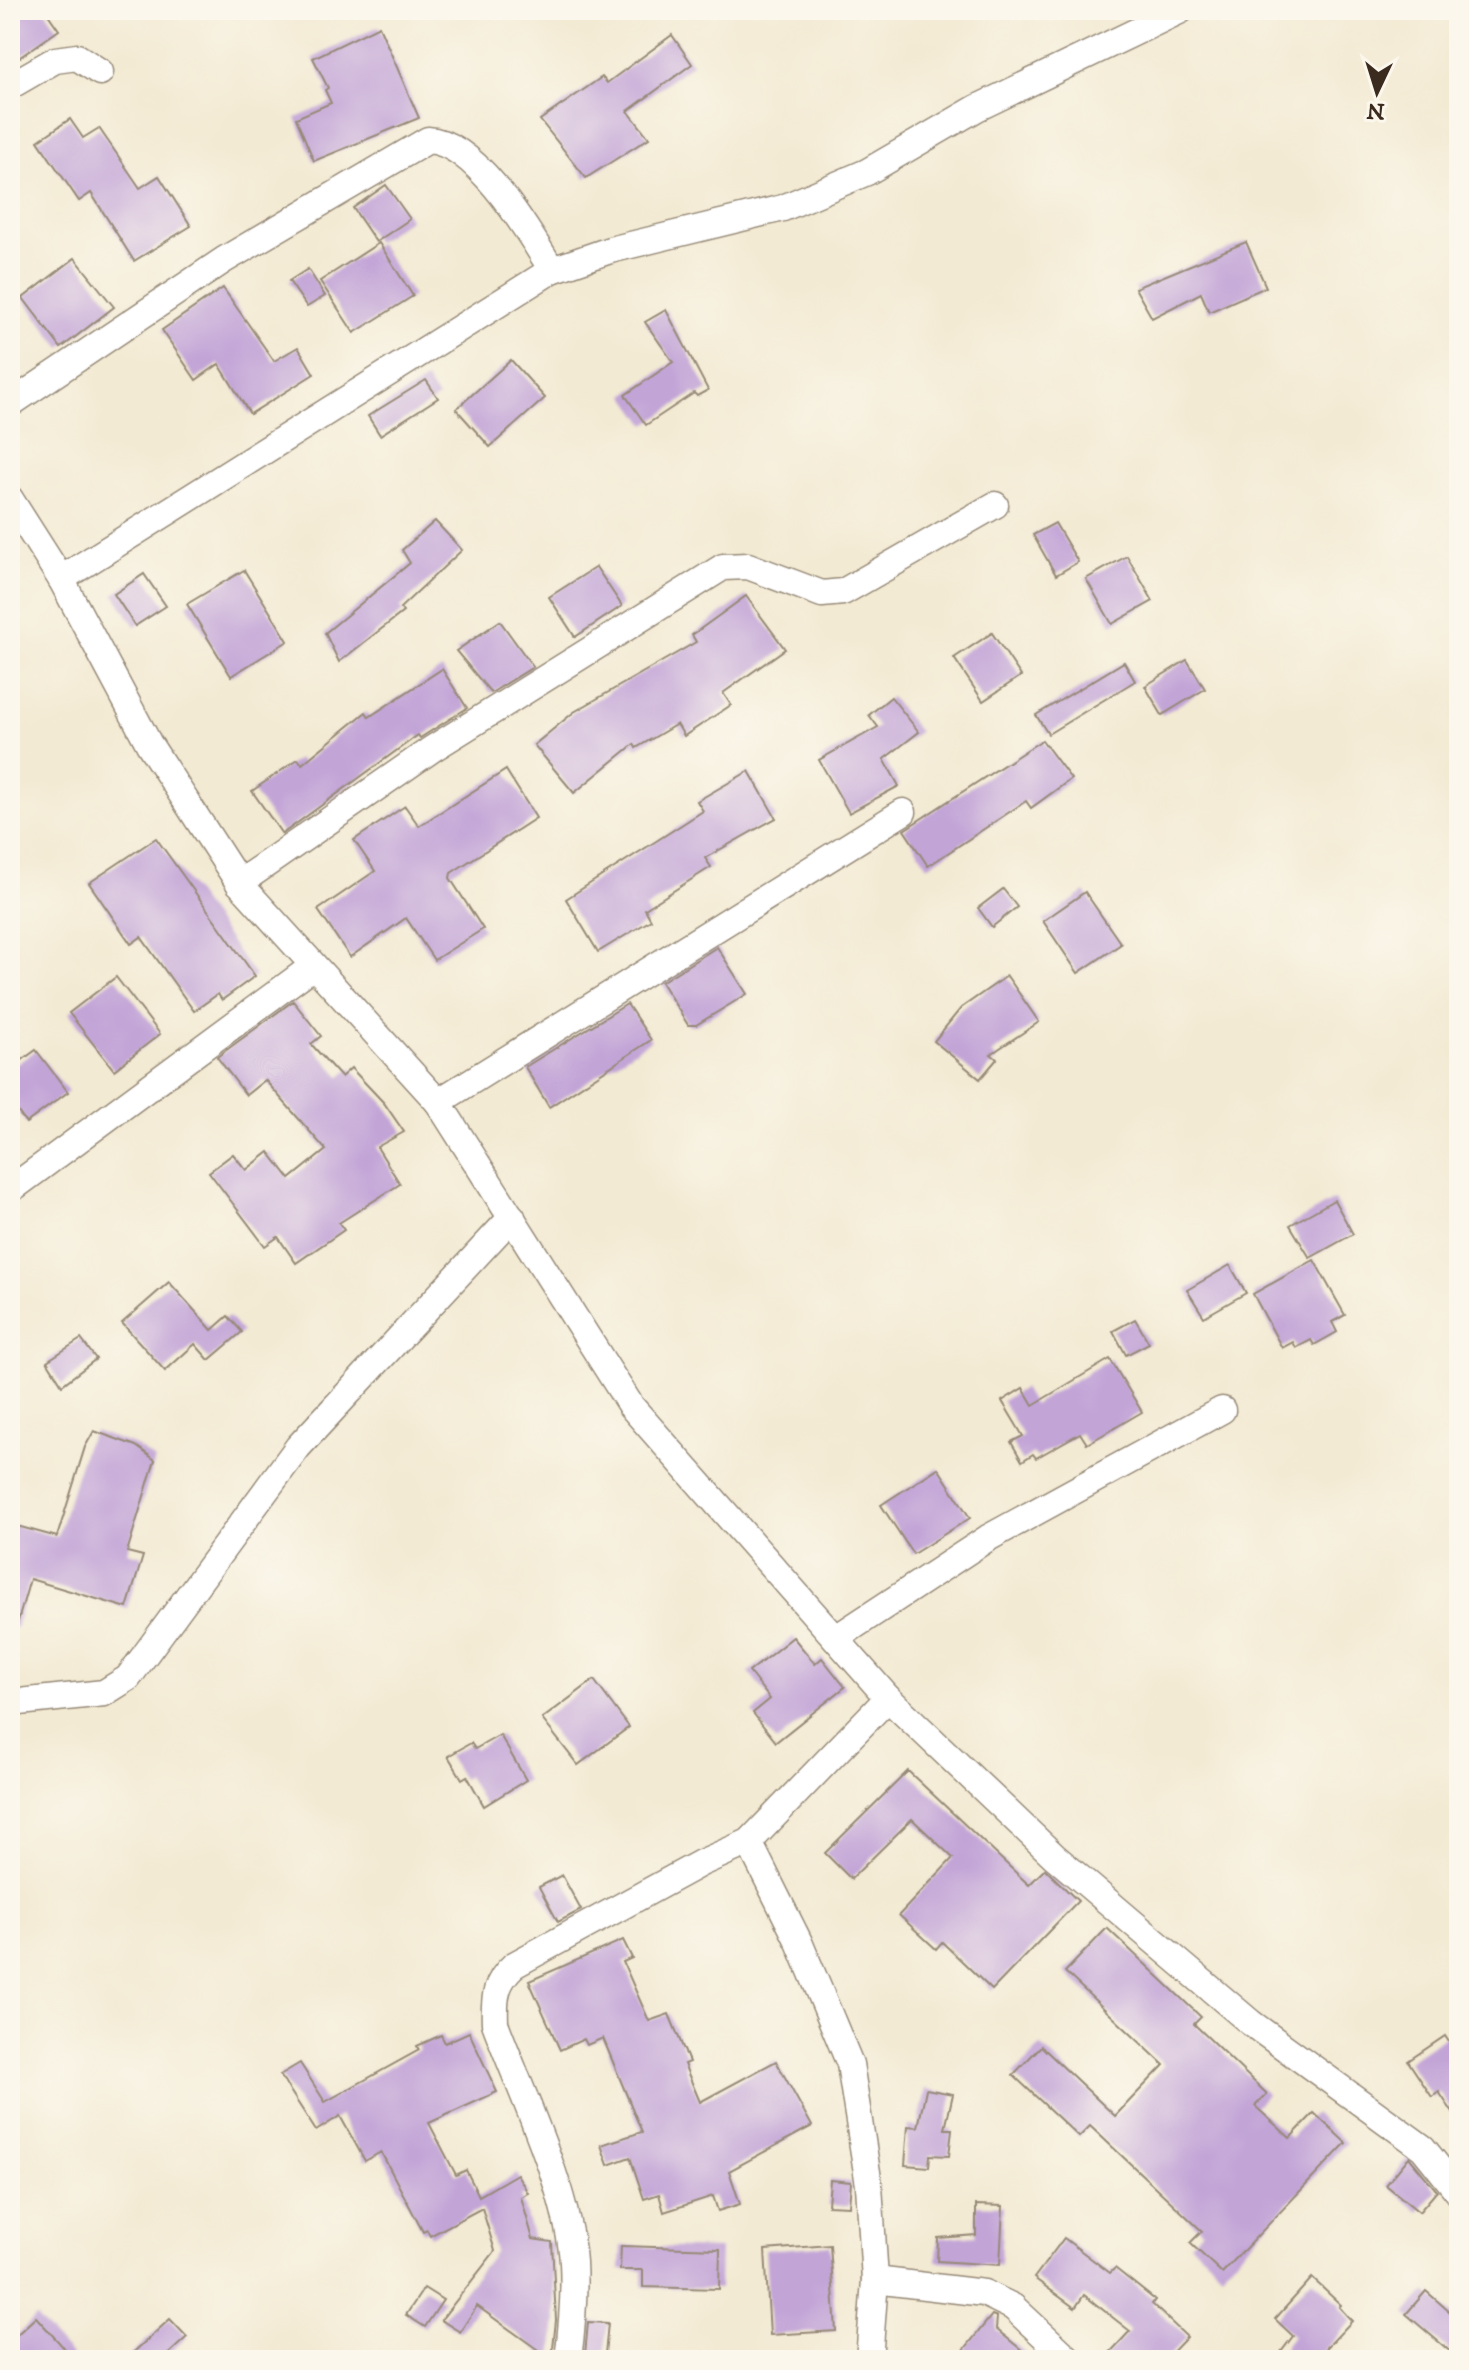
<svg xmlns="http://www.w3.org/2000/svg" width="1469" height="2370" font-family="'IM FELL DW Pica',serif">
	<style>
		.building { fill: #c2a4d7 }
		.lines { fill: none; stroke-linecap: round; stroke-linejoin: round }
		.street-casing { stroke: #978a78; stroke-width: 29 }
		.street { stroke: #fff; stroke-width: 26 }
	</style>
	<rect width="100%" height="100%" fill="#fbf7ec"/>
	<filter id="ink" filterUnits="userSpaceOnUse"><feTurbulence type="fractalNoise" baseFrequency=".0125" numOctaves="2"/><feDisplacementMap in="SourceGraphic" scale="16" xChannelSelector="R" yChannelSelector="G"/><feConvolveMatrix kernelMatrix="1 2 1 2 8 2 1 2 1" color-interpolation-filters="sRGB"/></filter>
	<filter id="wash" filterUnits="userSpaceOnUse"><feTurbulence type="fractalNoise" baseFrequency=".006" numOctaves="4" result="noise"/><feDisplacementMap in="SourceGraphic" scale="32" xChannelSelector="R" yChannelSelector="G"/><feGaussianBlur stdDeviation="1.8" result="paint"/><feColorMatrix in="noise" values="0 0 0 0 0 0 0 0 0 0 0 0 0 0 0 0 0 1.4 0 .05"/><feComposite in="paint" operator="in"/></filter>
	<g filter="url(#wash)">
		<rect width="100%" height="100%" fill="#f3ead3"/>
		<g id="blocks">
			<g class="building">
				<path d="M 10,10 L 45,10 L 59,30 L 10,64 Z"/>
				<path d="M 379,26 L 419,118 L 314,161 L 296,118 L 331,103 L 325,90 L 328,88 L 313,58 Z"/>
				<path d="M 672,35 L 692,64 L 628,111 L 649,138 L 586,178 L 540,120 L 602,77 L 607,83 Z"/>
				<path d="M 70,119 L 83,138 L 99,128 L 140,188 L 159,176 L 191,226 L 134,261 L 91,193 L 79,201 L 38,141 Z"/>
				<path d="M 386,185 L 410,219 L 376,242 L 353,208 Z"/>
				<path d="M 1246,242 L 1266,287 L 1209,312 L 1201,293 L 1152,318 L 1135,288 Z"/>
				<path d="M 379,243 L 413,296 L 354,333 L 320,281 Z"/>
				<path d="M 75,258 L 114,307 L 61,348 L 23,298 Z"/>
				<path d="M 308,269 L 325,296 L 307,307 L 289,281 Z"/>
				<path d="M 223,288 L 274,361 L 298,347 L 314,374 L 250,414 L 219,364 L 196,380 L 162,330 Z"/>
				<path d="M 666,310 L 708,390 L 697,396 L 694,393 L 646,425 L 625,395 L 673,362 L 645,322 Z"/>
				<path d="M 511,360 L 545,398 L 490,447 L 456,409 Z"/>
				<path d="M 426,380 L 438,398 L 380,435 L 368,416 Z"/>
				<path d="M 435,521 L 462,550 L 400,608 L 403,612 L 339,662 L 325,633 L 410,563 L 402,550 Z"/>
				<path d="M 1055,523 L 1078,562 L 1056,575 L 1033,535 Z"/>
				<path d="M 1127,556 L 1153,601 L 1112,624 L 1086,579 Z"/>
				<path d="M 596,567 L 622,606 L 575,637 L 549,597 Z"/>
				<path d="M 244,570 L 288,641 L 231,676 L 187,604 Z"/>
				<path d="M 144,574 L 166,606 L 135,626 L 114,594 Z"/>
				<path d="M 746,596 L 785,649 L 723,693 L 731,705 L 684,736 L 677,724 L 636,748 L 634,744 L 574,793 L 534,745 L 574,712 L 696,642 L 692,635 Z"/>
				<path d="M 500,621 L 533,667 L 491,693 L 456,651 Z"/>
				<path d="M 992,633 L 1021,676 L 983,701 L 954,658 Z"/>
				<path d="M 1187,660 L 1205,689 L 1162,715 L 1145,686 Z"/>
				<path d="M 1124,662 L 1135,681 L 1048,734 L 1036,715 Z"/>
				<path d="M 442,669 L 467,708 L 420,738 L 418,735 L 282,834 L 252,791 L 298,759 L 302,764 L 366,712 L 369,717 Z"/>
				<path d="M 891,697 L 919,732 L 884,759 L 899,786 L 849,813 L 819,760 L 878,727 L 869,715 Z"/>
				<path d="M 1042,740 L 1071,779 L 1031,808 L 1026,801 L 928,866 L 904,830 Z"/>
				<path d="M 506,770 L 536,818 L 451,873 L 450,878 L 483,929 L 434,960 L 406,918 L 350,957 L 318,910 L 375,871 L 354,840 L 405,806 L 419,826 Z"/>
				<path d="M 749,771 L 776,818 L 705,858 L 711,867 L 645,909 L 651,920 L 598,952 L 566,899 L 703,811 L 697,801 Z"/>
				<path d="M 156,838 L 255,976 L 222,1000 L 218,994 L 194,1011 L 141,937 L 131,944 L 89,883 Z"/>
				<path d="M 1003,889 L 1017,907 L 992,927 L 978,908 Z"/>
				<path d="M 1085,892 L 1121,944 L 1078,973 L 1043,921 Z"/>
				<path d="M 717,947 L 747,994 L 696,1025 L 688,1025 L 661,982 Z"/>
				<path d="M 1007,976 L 1039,1022 L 991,1054 L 997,1059 L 980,1079 L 934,1041 L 961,1008 Z"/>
				<path d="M 116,977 L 160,1034 L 114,1070 L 69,1013 Z"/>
				<path d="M 293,1001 L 321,1036 L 311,1044 L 341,1077 L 351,1068 L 384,1103 L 404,1132 L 377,1147 L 400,1184 L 339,1223 L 344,1230 L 296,1263 L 278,1237 L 265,1246 L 209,1172 L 233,1154 L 246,1170 L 269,1152 L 290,1179 L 326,1150 L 265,1080 L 246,1095 L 217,1057 Z"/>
				<path d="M 627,1004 L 651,1040 L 549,1107 L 525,1067 Z"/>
				<path d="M 36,1050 L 68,1092 L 26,1123 L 10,1101 L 10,1069 Z"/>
				<path d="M 1334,1200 L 1353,1234 L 1310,1258 L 1290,1225 Z"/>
				<path d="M 1314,1260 L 1345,1315 L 1332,1322 L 1337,1332 L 1314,1345 L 1311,1340 L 1296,1348 L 1293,1342 L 1282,1348 L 1253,1294 Z"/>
				<path d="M 1230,1265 L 1246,1293 L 1204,1317 L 1187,1290 Z"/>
				<path d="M 169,1282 L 212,1330 L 228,1316 L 242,1332 L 209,1360 L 195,1344 L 165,1371 L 122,1323 Z"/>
				<path d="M 1135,1319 L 1149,1343 L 1126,1355 L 1113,1331 Z"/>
				<path d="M 81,1339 L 96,1359 L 62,1385 L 47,1361 Z"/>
				<path d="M 1110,1359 L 1142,1412 L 1087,1444 L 1080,1433 L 1036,1458 L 1033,1454 L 1022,1461 L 1011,1442 L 1023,1436 L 1002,1401 L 1023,1388 L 1033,1405 Z"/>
				<path d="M 94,1431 L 136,1446 L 155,1460 L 127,1552 L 143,1556 L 127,1608 L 30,1579 L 16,1628 L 10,1627 L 10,1524 L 57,1537 L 85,1447 Z"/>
				<path d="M 938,1468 L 970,1518 L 913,1554 L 881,1505 Z"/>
				<path d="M 793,1637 L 815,1664 L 822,1658 L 845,1687 L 776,1742 L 753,1713 L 770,1699 L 749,1672 Z"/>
				<path d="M 594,1680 L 629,1727 L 578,1765 L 542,1719 Z"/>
				<path d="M 500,1735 L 526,1780 L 484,1806 L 467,1776 L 462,1779 L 448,1756 L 471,1743 L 475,1749 Z"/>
				<path d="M 908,1771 L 1029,1885 L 1045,1869 L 1078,1901 L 992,1990 L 942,1942 L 936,1949 L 899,1915 L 953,1858 L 912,1819 L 851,1879 L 825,1853 Z"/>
				<path d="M 562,1875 L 581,1910 L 558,1922 L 539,1887 Z"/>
				<path d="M 1107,1928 L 1201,2017 L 1194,2024 L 1267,2094 L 1255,2106 L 1290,2138 L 1314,2113 L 1346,2143 L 1222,2273 L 1190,2243 L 1202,2231 L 1090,2126 L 1079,2137 L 1013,2075 L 1041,2046 L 1115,2116 L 1164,2065 L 1065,1972 Z"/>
				<path d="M 623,1940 L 632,1958 L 623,1962 L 649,2021 L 669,2014 L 689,2062 L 684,2064 L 700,2102 L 776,2061 L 812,2126 L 729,2171 L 740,2204 L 718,2211 L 713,2196 L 664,2212 L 659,2194 L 644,2199 L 630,2157 L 608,2165 L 601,2145 L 642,2132 L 603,2038 L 587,2045 L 584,2039 L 560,2050 L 529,1981 Z"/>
				<path d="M 469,2032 L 497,2092 L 429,2123 L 456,2175 L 466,2170 L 479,2196 L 517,2174 L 528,2193 L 521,2197 L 533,2239 L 552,2242 L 556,2320 L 552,2358 L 536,2357 L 541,2352 L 477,2306 L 460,2332 L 441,2320 L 495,2251 L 482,2208 L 430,2236 L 427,2230 L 423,2232 L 381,2152 L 365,2161 L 340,2116 L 316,2131 L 280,2075 L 300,2063 L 325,2102 L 419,2050 L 417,2046 L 441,2035 L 445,2043 Z"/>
				<path d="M 1445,2036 L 1459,2057 L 1459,2122 L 1439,2092 L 1432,2097 L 1408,2061 Z"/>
				<path d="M 926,2089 L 953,2094 L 945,2129 L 952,2129 L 949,2156 L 930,2155 L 929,2167 L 905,2165 L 908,2126 L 918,2127 Z"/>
				<path d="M 1409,2157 L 1437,2191 L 1419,2212 L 1386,2185 Z"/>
				<path d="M 830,2180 L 851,2182 L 849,2206 L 828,2205 Z"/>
				<path d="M 976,2205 L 1003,2206 L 1000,2265 L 937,2261 L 938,2238 L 976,2235 Z"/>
				<path d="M 1064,2238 L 1110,2273 L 1115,2268 L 1155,2300 L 1152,2304 L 1187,2337 L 1165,2360 L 1103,2360 L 1130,2331 L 1084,2295 L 1075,2308 L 1034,2278 Z"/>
				<path d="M 830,2245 L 836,2331 L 770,2335 L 765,2250 Z"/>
				<path d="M 621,2246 L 720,2249 L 719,2289 L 643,2287 L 643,2270 L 620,2270 Z"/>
				<path d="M 1312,2278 L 1341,2305 L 1339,2307 L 1352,2321 L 1315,2360 L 1275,2360 L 1293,2336 L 1275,2319 Z"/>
				<path d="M 424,2288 L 443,2300 L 425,2327 L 406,2315 Z"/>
				<path d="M 1426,2291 L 1459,2320 L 1459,2359 L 1406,2314 Z"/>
				<path d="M 992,2315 L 997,2317 L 996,2329 L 1034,2360 L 956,2360 Z"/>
				<path d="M 36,2317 L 75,2360 L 10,2360 L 10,2341 Z"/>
				<path d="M 170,2319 L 187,2337 L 162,2360 L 125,2360 Z"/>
				<path d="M 588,2322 L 608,2323 L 605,2354 L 585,2355 Z"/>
			</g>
		</g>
	</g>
	<g filter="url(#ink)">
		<use href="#blocks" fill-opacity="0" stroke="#978a78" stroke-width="2"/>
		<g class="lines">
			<g class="street-casing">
				<g id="street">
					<path d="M 10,86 L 55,60 L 77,57 L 100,72"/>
					<path d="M 10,404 L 224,260 L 428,140 C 477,143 528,231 552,270"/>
					<path d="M 10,499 L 61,579 L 149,744 L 239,883 L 438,1102 L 631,1406 L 888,1698 L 1054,1856 L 1251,2023 L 1423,2148 L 1459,2193"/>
					<path d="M 61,579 L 552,270 L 610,250 L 783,208 L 867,172 L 977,108 L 1181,10"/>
					<path d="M 239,883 L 432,749 L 723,567 L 748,566 L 822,594 L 843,592 L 995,505"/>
					<path d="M 438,1102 L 903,812"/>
					<path d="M 10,1190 L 312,967"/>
					<path d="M 836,1638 L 988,1538 L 1222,1410"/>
					<path d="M 10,1703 L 104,1693 L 128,1678 L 298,1447 L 512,1217"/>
					<path d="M 749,1842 L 799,1942 L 850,2064 L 869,2185 L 875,2280 L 869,2360"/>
					<path d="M 875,2280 L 984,2293 L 1013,2307 L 1070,2360"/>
					<path d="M 568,2360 C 572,2327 575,2295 573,2262 C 568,2189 521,2093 495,2023 C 494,1998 495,1982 514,1965 L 701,1863 L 749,1842 L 888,1698"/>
				</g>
			</g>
			<use href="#street" class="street"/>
		</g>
	</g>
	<rect width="1469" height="2370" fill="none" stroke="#fbf7ec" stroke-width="40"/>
	<g transform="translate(1377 92) rotate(184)" stroke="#fbf7ec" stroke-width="6" paint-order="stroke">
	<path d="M0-6L14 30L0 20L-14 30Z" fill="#3b2a1e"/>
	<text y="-12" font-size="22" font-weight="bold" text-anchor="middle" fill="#3b2a1e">N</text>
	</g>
</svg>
